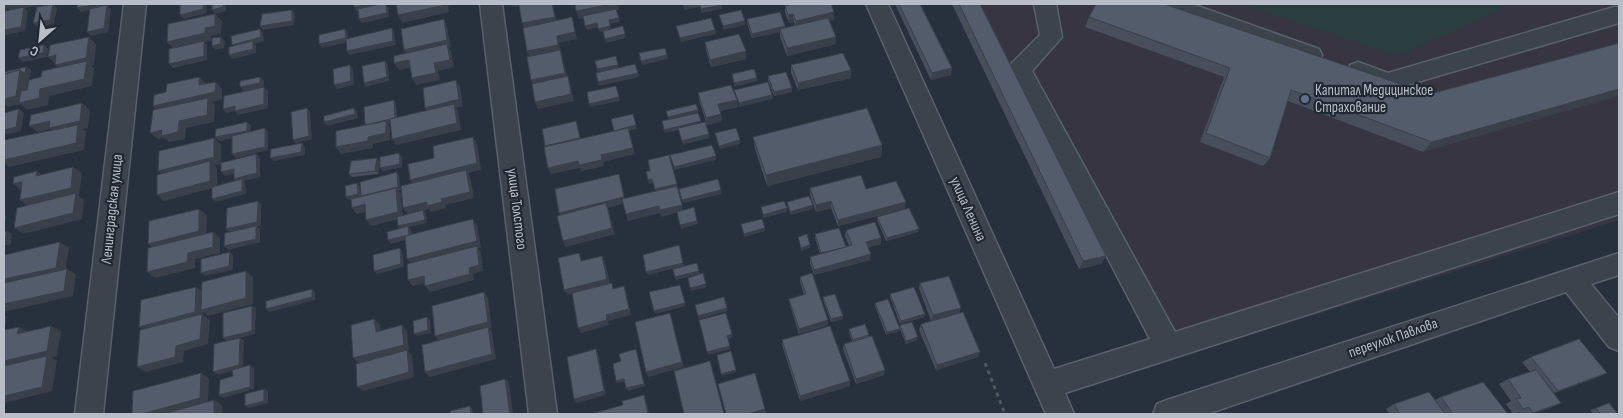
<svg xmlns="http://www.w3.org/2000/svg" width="1623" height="418" font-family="'Sofia Sans Condensed',sans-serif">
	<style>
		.medical { fill: #363541 }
		.green { fill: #2a3e3f }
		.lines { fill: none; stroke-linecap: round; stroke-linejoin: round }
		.minor-casing { stroke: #59616b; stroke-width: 3 }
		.path { stroke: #495b5d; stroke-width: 3; stroke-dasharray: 4 4; stroke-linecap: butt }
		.minor { fill: #3b434d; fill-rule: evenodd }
		.wall { fill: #474f5b }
		.shaded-wall { fill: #39404a }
		.building { fill: #525c6a; stroke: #39404a }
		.service-dot { fill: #5c6f8a; stroke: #202832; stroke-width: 2 }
		.labels { text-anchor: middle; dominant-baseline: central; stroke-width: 4.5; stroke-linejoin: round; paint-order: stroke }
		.poi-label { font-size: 15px; fill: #b7bec8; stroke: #202832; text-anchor: start }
		.street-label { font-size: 15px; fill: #b7bec8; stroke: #202832 }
	</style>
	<rect width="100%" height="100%" fill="#27313d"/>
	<path class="medical" d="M 975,4 L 1619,4 L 1619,220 L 1161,363 Z"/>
	<path class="green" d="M 1243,4 L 1500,4 L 1500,10 L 1398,56 Z"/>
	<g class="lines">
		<g class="minor-casing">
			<g id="minor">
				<path d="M 124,4 L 146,4 L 103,414 L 75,414 Z"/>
				<path d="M 480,4 L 502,4 L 557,414 L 529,414 Z"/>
				<path d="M 866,4 L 888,4 L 1054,369 L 1150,339 L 1009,69 L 1012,63 L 1040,35 L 1034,4 L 1056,4 L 1062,37 L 1032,71 L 1175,332 L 1619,192 L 1619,214 L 1065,393 L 1074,414 L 1046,414 Z"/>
				<path d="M 1158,4 L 1192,4 L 1319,49 L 1322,55 L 1319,61 L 1311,64 L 1161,10 Z"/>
				<path d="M 1614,7 L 1619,7 L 1619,23 L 1387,91 L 1350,77 L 1347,71 L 1350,65 L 1358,62 L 1388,73 Z"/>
				<path d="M 1619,253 L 1619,275 L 1591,284 L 1619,318 L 1619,351 L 1609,347 L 1566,292 L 1207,414 L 1153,414 L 1157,404 L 1167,400 Z"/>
			</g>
		</g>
		<path class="path" d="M 985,363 L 1005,414"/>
		<use href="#minor" class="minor"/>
	</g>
	<g class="wall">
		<path d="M 895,4 L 920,4 L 951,75 L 931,80 Z"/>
		<path d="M 952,4 L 980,4 L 1106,256 L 1101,264 L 1079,269 Z"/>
		<path d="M 785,6 L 834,12 L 834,20 L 829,21 L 836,44 L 787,56 L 780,37 L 780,32 L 752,38 L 747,23 L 747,19 L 785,28 L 795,26 L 794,22 L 789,23 L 785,13 Z"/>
		<path d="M 1089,17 L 1430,94 L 1619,43 L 1423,152 L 1288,101 L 1270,158 L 1263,166 L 1200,142 L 1224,77 L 1085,27 Z"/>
		<path d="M 705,42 L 746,51 L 746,59 L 711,67 L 706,50 Z"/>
		<path d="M 791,65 L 851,70 L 851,78 L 798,90 L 791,73 Z"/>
		<path d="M 768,76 L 792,88 L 792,92 L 774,96 L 768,80 Z"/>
		<path d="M 698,93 L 738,107 L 720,111 L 722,121 L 707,125 L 699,100 Z"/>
		<path d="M 753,137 L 882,145 L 881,157 L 767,186 L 755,149 Z"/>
		<path d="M 402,157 L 402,167 L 383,171 L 380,163 L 378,174 L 352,177 L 349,174 L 380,161 Z"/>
		<path d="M 810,188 L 866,189 L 906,202 L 904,209 L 838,226 L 831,208 L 816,212 L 810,195 Z"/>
		<path d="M 877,217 L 918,232 L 886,241 L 877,220 Z"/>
		<path d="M 846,230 L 881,238 L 881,244 L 868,247 L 870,260 L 814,275 L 810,263 L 810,257 L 820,254 L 815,238 L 815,234 L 846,247 L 849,246 L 845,236 Z"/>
		<path d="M 800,277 L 828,325 L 799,334 L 790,305 L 789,299 L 804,295 L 800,282 Z"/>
		<path d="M 920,283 L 960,313 L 978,357 L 936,370 L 919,330 L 921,324 L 944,317 L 931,321 L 919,288 Z"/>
		<path d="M 890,294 L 924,317 L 900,324 L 890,297 Z"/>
		<path d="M 823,297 L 843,316 L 843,319 L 831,322 L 823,300 Z"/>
		<path d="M 875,303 L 900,328 L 900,325 L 917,340 L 906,344 L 900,329 L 899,331 L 886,335 L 875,306 Z"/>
		<path d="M 849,329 L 869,336 L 884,375 L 856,384 L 843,349 L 844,344 L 852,341 L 849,332 Z"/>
		<path d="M 782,340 L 850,386 L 800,401 L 782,345 Z"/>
		<path d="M 1531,357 L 1607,373 L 1596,378 L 1554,393 L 1551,408 L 1531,414 L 1521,414 L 1519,412 L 1513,414 L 1506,404 L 1511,401 L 1499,384 L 1508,379 L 1530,372 L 1522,362 Z"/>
		<path d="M 1441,397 L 1508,414 L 1390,414 L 1386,409 L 1394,404 L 1435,400 Z"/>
		<path d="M 1596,408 L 1618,414 L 1591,414 L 1593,414 L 1590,410 Z"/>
	</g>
	<g class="shaded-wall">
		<path d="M 4,4 L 43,4 L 43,5 L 25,8 L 28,11 L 25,31 L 6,35 L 4,33 L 4,30 L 11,11 L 7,8 L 5,20 L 4,20 Z"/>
		<path d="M 53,4 L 57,8 L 54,24 L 38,27 L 33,23 Z"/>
		<path d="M 99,4 L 109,4 L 108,7 L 111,9 L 108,32 L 91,36 L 87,32 L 107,7 L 81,12 L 77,8 Z"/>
		<path d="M 203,4 L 206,4 L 207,13 L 183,19 L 180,15 Z"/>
		<path d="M 223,4 L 226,4 L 226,11 L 215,14 L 212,10 Z"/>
		<path d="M 371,4 L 392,4 L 387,5 L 388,7 L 389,17 L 362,23 L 359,19 L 386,5 L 357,12 L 354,7 Z"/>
		<path d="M 445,4 L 448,4 L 449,12 L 402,23 L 398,15 Z"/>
		<path d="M 511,4 L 527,4 L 512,7 Z"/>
		<path d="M 552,4 L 553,4 L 557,24 L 525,31 L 522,23 Z"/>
		<path d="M 612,4 L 618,4 L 619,10 L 579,19 L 576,11 Z"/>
		<path d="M 693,4 L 699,4 L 699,7 L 684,10 L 684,6 Z"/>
		<path d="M 722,5 L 722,9 L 701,13 L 701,9 Z"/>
		<path d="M 292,10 L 295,14 L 294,25 L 263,30 L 260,26 Z"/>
		<path d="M 834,12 L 834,20 L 796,29 L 796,21 Z"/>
		<path d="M 215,14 L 222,21 L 221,34 L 211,36 L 211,41 L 205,42 L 207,45 L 207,60 L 173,68 L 169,64 L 174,49 L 167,42 L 205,28 Z"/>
		<path d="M 793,14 L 794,22 L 789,23 L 788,15 Z"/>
		<path d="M 572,17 L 577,39 L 559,43 L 568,80 L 534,87 L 531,80 L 530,58 L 527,51 L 557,36 Z"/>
		<path d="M 619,18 L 620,22 L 610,24 L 609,20 Z"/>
		<path d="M 444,19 L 447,27 L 451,47 L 449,47 L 451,51 L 454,67 L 438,71 L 440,80 L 416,85 L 412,78 L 436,73 L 408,57 L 404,50 Z"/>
		<path d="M 745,21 L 745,25 L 723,30 L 723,26 Z"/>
		<path d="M 597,23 L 598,27 L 587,30 L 585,26 Z"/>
		<path d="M 610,26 L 611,30 L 600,32 L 598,29 Z"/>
		<path d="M 785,26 L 786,30 L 780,29 L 780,32 L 752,38 L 752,34 Z"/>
		<path d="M 392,28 L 394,32 L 396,45 L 349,55 L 347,51 Z"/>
		<path d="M 260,29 L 263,33 L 264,41 L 254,44 L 256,45 L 256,53 L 233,59 L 229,55 L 235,49 L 232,45 Z"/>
		<path d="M 345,29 L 348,33 L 348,42 L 322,48 L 319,44 Z"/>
		<path d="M 715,30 L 716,34 L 681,42 L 680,38 Z"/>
		<path d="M 625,34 L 626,38 L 606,43 L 605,39 Z"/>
		<path d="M 89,37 L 96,44 L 94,65 L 91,66 L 94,68 L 92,86 L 49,96 L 48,105 L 27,110 L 21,104 L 8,107 L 4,104 L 4,98 L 20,70 L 26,67 L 31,70 L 30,77 L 28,77 L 29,78 L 25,101 L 63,72 L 55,65 Z"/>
		<path d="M 221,37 L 225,41 L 224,48 L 215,50 L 212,46 Z"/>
		<path d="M 836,37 L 836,44 L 787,56 L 787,48 Z"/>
		<path d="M 44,45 L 48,49 L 47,57 L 23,62 L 18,58 Z"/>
		<path d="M 746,51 L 746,59 L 711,67 L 710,60 Z"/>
		<path d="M 56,55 L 56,64 L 48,57 Z"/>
		<path d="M 667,55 L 668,59 L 642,65 L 641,61 Z"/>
		<path d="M 409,60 L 413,67 L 399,70 L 394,63 Z"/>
		<path d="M 385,61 L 388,65 L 389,81 L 366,87 L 364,83 Z"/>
		<path d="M 350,65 L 353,69 L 354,85 L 337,89 L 334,85 Z"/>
		<path d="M 618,65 L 619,69 L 598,73 L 597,69 Z"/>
		<path d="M 952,68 L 951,75 L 931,80 L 932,73 Z"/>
		<path d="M 851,70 L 851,78 L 798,90 L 798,83 Z"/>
		<path d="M 638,73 L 639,77 L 599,86 L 598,82 Z"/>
		<path d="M 568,76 L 570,83 L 574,101 L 538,109 L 535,102 Z"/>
		<path d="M 199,77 L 206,84 L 199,85 Z"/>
		<path d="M 260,77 L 264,80 L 264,87 L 243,91 L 240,87 Z"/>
		<path d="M 757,78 L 757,81 L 735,87 L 734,83 Z"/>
		<path d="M 456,80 L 460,87 L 463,106 L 456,108 L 458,111 L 461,130 L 396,145 L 392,139 L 429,115 L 425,108 Z"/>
		<path d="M 216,82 L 222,89 L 222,99 L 212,102 L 215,105 L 214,122 L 186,128 L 185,139 L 169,142 L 164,138 L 158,139 L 150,133 L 160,113 L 153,106 Z"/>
		<path d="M 616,86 L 620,101 L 590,107 L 589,104 Z"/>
		<path d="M 264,87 L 268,91 L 268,108 L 238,115 L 235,111 L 226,113 L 223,109 Z"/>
		<path d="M 792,88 L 792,92 L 774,96 L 774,92 Z"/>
		<path d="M 1619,89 L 1619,96 L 1423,152 L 1432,142 Z"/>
		<path d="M 772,95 L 773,99 L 739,107 L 739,103 Z"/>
		<path d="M 394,100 L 396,104 L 398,122 L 388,124 L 390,128 L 390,140 L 373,144 L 373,148 L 341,154 L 336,147 L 368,137 L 368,128 Z"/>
		<path d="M 737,100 L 738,107 L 719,111 L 718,104 Z"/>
		<path d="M 82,103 L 90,110 L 88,128 L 83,129 L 86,131 L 84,150 L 9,167 L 4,163 L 4,160 L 57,135 L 51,129 L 38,132 L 29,126 Z"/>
		<path d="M 307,108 L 310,112 L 312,139 L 296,143 L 293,140 Z"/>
		<path d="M 354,108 L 357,112 L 358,118 L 327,126 L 324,122 Z"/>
		<path d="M 19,109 L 24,113 L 21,131 L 4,135 L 4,130 Z"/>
		<path d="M 698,110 L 698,114 L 668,120 L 668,117 Z"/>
		<path d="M 721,114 L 722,121 L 707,125 L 706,118 Z"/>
		<path d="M 576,121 L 581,141 L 546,150 L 545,146 Z"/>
		<path d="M 701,121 L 701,125 L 665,133 L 664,130 Z"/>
		<path d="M 247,122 L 251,126 L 250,135 L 219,141 L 215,137 Z"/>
		<path d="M 636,125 L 637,129 L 629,131 L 635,154 L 603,162 L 604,166 L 582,171 L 580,168 L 551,174 L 548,168 L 601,155 L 614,131 Z"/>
		<path d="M 265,128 L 268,132 L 268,150 L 236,158 L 232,154 Z"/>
		<path d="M 709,134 L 710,138 L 683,145 L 682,141 Z"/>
		<path d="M 473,137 L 477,144 L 481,170 L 468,173 L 470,177 L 474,198 L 446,205 L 446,208 L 432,212 L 429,209 L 424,211 L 426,214 L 427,223 L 409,227 L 411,230 L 412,238 L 391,244 L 388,240 L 400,230 L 398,226 L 408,215 L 403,208 L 415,186 L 410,180 Z"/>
		<path d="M 214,138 L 221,145 L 221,164 L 215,165 L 217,168 L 217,187 L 164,201 L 157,195 L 165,177 L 158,171 Z"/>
		<path d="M 740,140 L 740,144 L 720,149 L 719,146 Z"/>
		<path d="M 302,143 L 305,147 L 305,155 L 274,161 L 270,158 Z"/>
		<path d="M 882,145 L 881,157 L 767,186 L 766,175 Z"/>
		<path d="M 399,153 L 402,157 L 402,167 L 383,171 L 380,168 Z"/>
		<path d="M 256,154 L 260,158 L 260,177 L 244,181 L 245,182 L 246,194 L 215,202 L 212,199 L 238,182 L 234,179 Z"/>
		<path d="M 716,156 L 716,160 L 674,170 L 674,167 Z"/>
		<path d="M 377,158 L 380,162 L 378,174 L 375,171 Z"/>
		<path d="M 73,167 L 82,173 L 79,195 L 78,195 L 84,200 L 82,219 L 24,234 L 14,228 L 29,207 L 20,200 Z"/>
		<path d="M 234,169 L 238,172 L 225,176 L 221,172 Z"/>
		<path d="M 37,171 L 46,178 L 36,176 Z"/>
		<path d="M 397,172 L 399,176 L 401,190 L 399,191 L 401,194 L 403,218 L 371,226 L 366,220 L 398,212 L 361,197 L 349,200 L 346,197 L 357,183 L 360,187 Z"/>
		<path d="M 619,174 L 626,203 L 608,208 L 615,234 L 566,247 L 563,241 L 562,219 L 559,213 Z"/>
		<path d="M 652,179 L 653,183 L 649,184 L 648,180 Z"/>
		<path d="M 22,182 L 22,191 L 13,184 Z"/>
		<path d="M 677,184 L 677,188 L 656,193 L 655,189 Z"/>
		<path d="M 721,190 L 722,194 L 683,203 L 682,200 Z"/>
		<path d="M 258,201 L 261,204 L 261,226 L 257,226 L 260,229 L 260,242 L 228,250 L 224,246 L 230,233 L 226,229 Z"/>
		<path d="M 831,201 L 831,208 L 816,212 L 816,205 Z"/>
		<path d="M 906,202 L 904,209 L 838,226 L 838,220 Z"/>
		<path d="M 365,204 L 370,211 L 357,214 L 352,208 Z"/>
		<path d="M 682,205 L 683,211 L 661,217 L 660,213 L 628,221 L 626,214 L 659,206 Z"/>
		<path d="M 813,205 L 813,209 L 791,215 L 790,212 Z"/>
		<path d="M 787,208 L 787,212 L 763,218 L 763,215 Z"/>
		<path d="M 199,209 L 207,215 L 206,237 L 156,250 L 148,244 Z"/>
		<path d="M 4,214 L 6,216 L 4,229 Z"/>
		<path d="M 473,219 L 477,225 L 481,247 L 478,248 L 481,252 L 483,271 L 473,274 L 474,280 L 430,292 L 425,286 L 469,268 L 412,265 L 407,259 Z"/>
		<path d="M 697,221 L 698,224 L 681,229 L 680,225 Z"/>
		<path d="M 765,228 L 765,231 L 744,237 L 744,234 Z"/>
		<path d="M 919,229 L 918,232 L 886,241 L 887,238 Z"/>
		<path d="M 7,231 L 12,234 L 11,244 L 4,246 L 4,241 Z"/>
		<path d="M 213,232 L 220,238 L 220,253 L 195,259 L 195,268 L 155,278 L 147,272 L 188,253 Z"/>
		<path d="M 881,238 L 881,244 L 865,248 L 866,242 Z"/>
		<path d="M 60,242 L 69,248 L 65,274 L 4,287 L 4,279 Z"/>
		<path d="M 810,245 L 810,248 L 801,251 L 801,248 Z"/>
		<path d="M 400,248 L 402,251 L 404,267 L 377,274 L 374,271 Z"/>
		<path d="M 230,252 L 233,255 L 233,270 L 205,276 L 201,273 Z"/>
		<path d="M 871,254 L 870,260 L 814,275 L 814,270 Z"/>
		<path d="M 602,256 L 605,262 L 610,284 L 567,295 L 564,290 Z"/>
		<path d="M 1106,256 L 1101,264 L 1079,269 L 1083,261 Z"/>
		<path d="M 683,263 L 684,266 L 648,275 L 646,272 Z"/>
		<path d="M 67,269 L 76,274 L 73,296 L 4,312 L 4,304 Z"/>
		<path d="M 246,271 L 253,277 L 253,304 L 208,316 L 203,312 L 203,315 L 210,320 L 208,344 L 184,351 L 183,362 L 146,372 L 137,367 L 148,332 L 139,327 L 196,287 L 203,292 Z"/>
		<path d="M 699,271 L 700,274 L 676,280 L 675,277 Z"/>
		<path d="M 424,276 L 429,282 L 413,286 L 408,280 Z"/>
		<path d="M 706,284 L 707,287 L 691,291 L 690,288 Z"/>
		<path d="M 680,285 L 686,306 L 655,314 L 654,311 Z"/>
		<path d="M 624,286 L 626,292 L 631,315 L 608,321 L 609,325 L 581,333 L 578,328 L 606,315 Z"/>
		<path d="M 312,289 L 315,292 L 315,300 L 269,312 L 266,309 Z"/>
		<path d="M 484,292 L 488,298 L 492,328 L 489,328 L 492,332 L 496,359 L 430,377 L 425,372 L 440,342 L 435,336 Z"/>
		<path d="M 252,306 L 256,308 L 255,334 L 227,341 L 223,338 Z"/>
		<path d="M 727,308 L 728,311 L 699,319 L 698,316 Z"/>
		<path d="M 961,308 L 959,314 L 931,321 L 933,315 Z"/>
		<path d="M 670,313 L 684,367 L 648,377 L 646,372 Z"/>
		<path d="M 925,314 L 924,317 L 900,324 L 901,321 Z"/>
		<path d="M 4,315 L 7,317 L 4,330 Z"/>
		<path d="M 843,316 L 843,319 L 831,322 L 831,319 Z"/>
		<path d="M 427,317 L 430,320 L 431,333 L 417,336 L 414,334 Z"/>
		<path d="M 374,319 L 380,324 L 381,338 L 376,332 Z"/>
		<path d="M 828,320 L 828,325 L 799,334 L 799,329 Z"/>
		<path d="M 402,325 L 407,331 L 409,350 L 407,350 L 412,355 L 414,377 L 363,391 L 357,387 L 359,363 L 353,358 Z"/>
		<path d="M 51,326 L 61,331 L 57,356 L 51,357 L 57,361 L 52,391 L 4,403 L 4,361 Z"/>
		<path d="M 19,327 L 29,332 L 17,334 Z"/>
		<path d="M 900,329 L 899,331 L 886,335 L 887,332 Z"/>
		<path d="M 732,334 L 733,337 L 728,339 L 727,336 Z"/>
		<path d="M 918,337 L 917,340 L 906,344 L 906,341 Z"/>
		<path d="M 240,338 L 244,341 L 243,368 L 218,375 L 213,372 Z"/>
		<path d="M 730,346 L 730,349 L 708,355 L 707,352 Z"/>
		<path d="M 596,349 L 598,354 L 606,395 L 577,403 L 574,399 Z"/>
		<path d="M 636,349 L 645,386 L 628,391 L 626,388 Z"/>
		<path d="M 980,352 L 978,357 L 936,370 L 937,365 Z"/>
		<path d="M 250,365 L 254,368 L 254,389 L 223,398 L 219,395 Z"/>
		<path d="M 736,370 L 736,372 L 722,376 L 721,374 Z"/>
		<path d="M 885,370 L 884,375 L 856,384 L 856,379 Z"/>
		<path d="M 201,373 L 209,378 L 208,403 L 166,414 L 142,414 Z"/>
		<path d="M 1607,373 L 1596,378 L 1548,396 L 1558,391 Z"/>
		<path d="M 505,379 L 509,383 L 513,414 L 510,414 Z"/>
		<path d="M 624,379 L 626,381 L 617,383 L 616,381 Z"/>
		<path d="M 850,381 L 850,386 L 800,401 L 800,396 Z"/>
		<path d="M 264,389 L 268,391 L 268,403 L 249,408 L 245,406 Z"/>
		<path d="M 644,395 L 646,399 L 649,414 L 648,414 Z"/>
		<path d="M 214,400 L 222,405 L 222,414 L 214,414 Z"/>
		<path d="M 1561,403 L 1551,408 L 1531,414 L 1529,414 Z"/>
		<path d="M 470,406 L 472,408 L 473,414 L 471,414 Z"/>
		<path d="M 765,409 L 766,414 L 748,414 Z"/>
	</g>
	<g class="building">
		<path d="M 53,4 L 50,20 L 33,23 L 37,7 Z"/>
		<path d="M 78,4 L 99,4 L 77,8 Z"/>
		<path d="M 180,4 L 203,4 L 203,9 L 180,15 Z"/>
		<path d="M 212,4 L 223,4 L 223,7 L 212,10 Z"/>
		<path d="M 354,4 L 371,4 L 354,7 Z"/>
		<path d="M 380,4 L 386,4 L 387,13 L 359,19 L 358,9 Z"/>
		<path d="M 396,4 L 445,4 L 446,5 L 398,15 Z"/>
		<path d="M 525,4 L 552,4 L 555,17 L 522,23 L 519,5 Z"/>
		<path d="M 575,4 L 612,4 L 576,11 Z"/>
		<path d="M 683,4 L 693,4 L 684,6 Z"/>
		<path d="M 699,4 L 721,4 L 722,5 L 701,9 Z"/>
		<path d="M 793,4 L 831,4 L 834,12 L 796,21 L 793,14 L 788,15 L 785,6 Z"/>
		<path d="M 899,4 L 920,4 L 952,68 L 932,73 Z"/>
		<path d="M 959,4 L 980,4 L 1106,256 L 1083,261 Z"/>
		<path d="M 1096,4 L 1164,4 L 1430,94 L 1619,43 L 1619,89 L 1432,142 L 1291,90 L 1270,158 L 1206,133 L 1230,68 L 1089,17 Z"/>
		<path d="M 107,5 L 104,28 L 87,32 L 90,9 Z"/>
		<path d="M 24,7 L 21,27 L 4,30 L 4,17 L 5,11 Z"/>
		<path d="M 616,9 L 619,18 L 609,20 L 610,26 L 598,29 L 597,23 L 585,26 L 583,16 Z"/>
		<path d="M 292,10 L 292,21 L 260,26 L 262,14 Z"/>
		<path d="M 741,10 L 745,21 L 723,26 L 719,15 Z"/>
		<path d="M 780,12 L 785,26 L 752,34 L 747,19 Z"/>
		<path d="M 215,14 L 215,26 L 205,28 L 205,33 L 167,42 L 168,24 Z"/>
		<path d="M 572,17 L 575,32 L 557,36 L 558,45 L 527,51 L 523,28 Z"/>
		<path d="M 711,18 L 715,30 L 680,38 L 676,26 Z"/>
		<path d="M 828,18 L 836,37 L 787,48 L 780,29 Z"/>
		<path d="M 444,19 L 447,40 L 404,50 L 401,29 Z"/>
		<path d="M 623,26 L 625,34 L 605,39 L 603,31 Z"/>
		<path d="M 392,28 L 393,41 L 347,51 L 346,39 Z"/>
		<path d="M 260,29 L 261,37 L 232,45 L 231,36 Z"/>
		<path d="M 345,29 L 346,38 L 319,44 L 319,35 Z"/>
		<path d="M 739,34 L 746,51 L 710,60 L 705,42 Z"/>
		<path d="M 89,37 L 86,58 L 55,65 L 56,55 L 48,57 L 50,45 Z"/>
		<path d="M 221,37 L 220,44 L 212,46 L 212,38 Z"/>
		<path d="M 204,41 L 204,56 L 169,64 L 169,49 Z"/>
		<path d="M 253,41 L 253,49 L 229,55 L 229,47 Z"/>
		<path d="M 447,44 L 450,60 L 434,63 L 436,73 L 412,78 L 409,60 L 394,63 L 394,56 Z"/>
		<path d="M 44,45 L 43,53 L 18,58 L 20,50 Z"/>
		<path d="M 665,48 L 667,55 L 641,61 L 639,53 Z"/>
		<path d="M 560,50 L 565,73 L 531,80 L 527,57 Z"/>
		<path d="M 843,53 L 851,70 L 798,83 L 791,65 Z"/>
		<path d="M 616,56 L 618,65 L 597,69 L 595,61 Z"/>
		<path d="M 87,61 L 84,79 L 40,89 L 39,98 L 19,103 L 21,91 L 27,90 L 29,80 L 41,77 L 42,71 Z"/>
		<path d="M 385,61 L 387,77 L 364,83 L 362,66 Z"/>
		<path d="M 635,64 L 638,73 L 598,82 L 596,73 Z"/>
		<path d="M 350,65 L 351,81 L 334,85 L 333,69 Z"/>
		<path d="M 26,67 L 25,73 L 24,73 L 20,70 L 4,74 L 4,72 Z"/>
		<path d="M 754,69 L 757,78 L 734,83 L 732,74 Z"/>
		<path d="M 20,70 L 16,96 L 4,99 L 4,74 Z"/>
		<path d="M 786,72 L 792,88 L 774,92 L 768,76 Z"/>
		<path d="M 568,76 L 571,94 L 535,102 L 532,84 Z"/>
		<path d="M 199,77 L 199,85 L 216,82 L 215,92 L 153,106 L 154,95 L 166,92 L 167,84 Z"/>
		<path d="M 260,77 L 260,83 L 240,87 L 240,81 Z"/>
		<path d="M 456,80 L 459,99 L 425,108 L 423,88 Z"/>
		<path d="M 768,82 L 772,95 L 739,103 L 734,90 Z"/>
		<path d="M 731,85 L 737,100 L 718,104 L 721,114 L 706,118 L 698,93 Z"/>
		<path d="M 616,86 L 619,97 L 589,104 L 587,92 Z"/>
		<path d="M 264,87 L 264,104 L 235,111 L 235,106 L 223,109 L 224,96 Z"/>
		<path d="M 208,98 L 207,115 L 179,121 L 178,132 L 161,136 L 162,130 L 150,133 L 153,110 Z"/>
		<path d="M 394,100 L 395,118 L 365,125 L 364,107 Z"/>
		<path d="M 82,103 L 80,121 L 49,128 L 50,121 L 29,126 L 31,115 Z"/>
		<path d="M 454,104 L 457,123 L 392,139 L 390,119 Z"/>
		<path d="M 696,104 L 698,110 L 668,117 L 666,111 Z"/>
		<path d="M 307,108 L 309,136 L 293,140 L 291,112 Z"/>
		<path d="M 354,108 L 355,114 L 324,122 L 324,116 Z"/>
		<path d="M 867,108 L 882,145 L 766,175 L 753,137 Z"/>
		<path d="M 19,109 L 16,127 L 4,130 L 4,113 Z"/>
		<path d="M 698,113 L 701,121 L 664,130 L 662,121 Z"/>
		<path d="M 633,114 L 636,125 L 614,131 L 611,119 Z"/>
		<path d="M 386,121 L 386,133 L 368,137 L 368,141 L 336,147 L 336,131 Z"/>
		<path d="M 576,121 L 580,138 L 545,146 L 542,129 Z"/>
		<path d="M 247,122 L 247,131 L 215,137 L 216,129 Z"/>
		<path d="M 705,122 L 709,134 L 682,141 L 678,128 Z"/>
		<path d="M 78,125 L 76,143 L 4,160 L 4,140 Z"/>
		<path d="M 265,128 L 265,147 L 232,154 L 232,136 Z"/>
		<path d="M 628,128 L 633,148 L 601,155 L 602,160 L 579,165 L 578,161 L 548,168 L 544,147 Z"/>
		<path d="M 736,128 L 740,140 L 719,146 L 715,133 Z"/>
		<path d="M 473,137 L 477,163 L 410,180 L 408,164 L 434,158 L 433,146 Z"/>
		<path d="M 214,138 L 214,157 L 158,171 L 159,151 Z"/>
		<path d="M 302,143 L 301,152 L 270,158 L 271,149 Z"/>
		<path d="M 712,145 L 716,156 L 674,167 L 670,155 Z"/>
		<path d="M 399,153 L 400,164 L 380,168 L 380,157 Z"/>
		<path d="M 256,154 L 257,173 L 234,179 L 234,169 L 221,172 L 221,163 Z"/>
		<path d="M 669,155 L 677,184 L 655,189 L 652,179 L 648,180 L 646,171 L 650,171 L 648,160 Z"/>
		<path d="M 377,158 L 375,171 L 349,174 L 351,161 Z"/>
		<path d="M 210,161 L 210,181 L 157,195 L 157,175 Z"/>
		<path d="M 73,167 L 71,188 L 20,200 L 22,182 L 13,184 L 14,177 L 37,171 L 36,176 Z"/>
		<path d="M 466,170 L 470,192 L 441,199 L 442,202 L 427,206 L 427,202 L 403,208 L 401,186 Z"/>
		<path d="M 397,172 L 398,187 L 361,196 L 360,182 Z"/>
		<path d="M 619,174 L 624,197 L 559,213 L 555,189 Z"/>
		<path d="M 861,175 L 866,189 L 896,181 L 906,202 L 838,220 L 831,201 L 816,205 L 810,188 Z"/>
		<path d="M 242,179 L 242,191 L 212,199 L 212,187 Z"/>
		<path d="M 718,179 L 721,190 L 682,200 L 679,189 Z"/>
		<path d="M 357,183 L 358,194 L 346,197 L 345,186 Z"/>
		<path d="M 677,186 L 682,205 L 660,210 L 659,206 L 626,214 L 622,199 Z"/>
		<path d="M 396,188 L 398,212 L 366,220 L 365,204 L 352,208 L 351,199 Z"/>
		<path d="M 76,193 L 73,213 L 14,228 L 17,208 Z"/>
		<path d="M 809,196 L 813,205 L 790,212 L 787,202 Z"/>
		<path d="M 258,201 L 257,222 L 226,229 L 227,208 Z"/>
		<path d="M 784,201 L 787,208 L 763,215 L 761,207 Z"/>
		<path d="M 606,203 L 612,228 L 563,241 L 557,216 Z"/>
		<path d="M 694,207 L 697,221 L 680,225 L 677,212 Z"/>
		<path d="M 909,208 L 919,229 L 887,238 L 877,217 Z"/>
		<path d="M 199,209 L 199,231 L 148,244 L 149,221 Z"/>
		<path d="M 423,210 L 425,220 L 398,226 L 397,217 Z"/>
		<path d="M 473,219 L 477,241 L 407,259 L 405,236 Z"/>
		<path d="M 762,219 L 765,228 L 744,234 L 741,224 Z"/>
		<path d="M 875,222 L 881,238 L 866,242 L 871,254 L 814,270 L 810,257 L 852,245 L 846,230 Z"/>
		<path d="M 256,226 L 256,239 L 224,246 L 225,233 Z"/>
		<path d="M 408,226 L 409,235 L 388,240 L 387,232 Z"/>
		<path d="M 839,228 L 846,247 L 821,253 L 815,234 Z"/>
		<path d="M 7,231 L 5,241 L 4,241 L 4,232 Z"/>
		<path d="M 213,232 L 213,247 L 188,253 L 187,262 L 147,272 L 148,248 Z"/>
		<path d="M 807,234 L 810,245 L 801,248 L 798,237 Z"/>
		<path d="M 60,242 L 56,268 L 4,279 L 4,255 Z"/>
		<path d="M 679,245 L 683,263 L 646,272 L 643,255 Z"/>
		<path d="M 477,246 L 479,265 L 469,268 L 470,274 L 425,286 L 424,276 L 408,280 L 407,264 Z"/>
		<path d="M 400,248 L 401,264 L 374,271 L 373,255 Z"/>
		<path d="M 230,252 L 229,266 L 201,273 L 201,259 Z"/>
		<path d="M 579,253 L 581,261 L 602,256 L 607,279 L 564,290 L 558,258 Z"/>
		<path d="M 697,263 L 699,271 L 675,277 L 673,269 Z"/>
		<path d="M 67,269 L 64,291 L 4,304 L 4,283 Z"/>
		<path d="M 246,271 L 246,298 L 201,310 L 202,282 Z"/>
		<path d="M 703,273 L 706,284 L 690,288 L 688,278 Z"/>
		<path d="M 812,273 L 828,320 L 799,329 L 789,299 L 806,294 L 800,277 Z"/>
		<path d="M 949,276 L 961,308 L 933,315 L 920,283 Z"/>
		<path d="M 612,283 L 613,289 L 624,286 L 629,309 L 606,315 L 607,320 L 578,328 L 572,293 Z"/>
		<path d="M 680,285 L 685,303 L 654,311 L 649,292 Z"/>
		<path d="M 196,287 L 195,312 L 139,327 L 141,300 Z"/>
		<path d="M 914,287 L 925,314 L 901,321 L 890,294 Z"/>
		<path d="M 312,289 L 312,297 L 266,309 L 266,301 Z"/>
		<path d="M 484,292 L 488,322 L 435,336 L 432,306 Z"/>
		<path d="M 835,294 L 843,316 L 831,319 L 823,297 Z"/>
		<path d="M 724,297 L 727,308 L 698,316 L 695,305 Z"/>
		<path d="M 888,299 L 900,329 L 887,332 L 875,303 Z"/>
		<path d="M 252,306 L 252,331 L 223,338 L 223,313 Z"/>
		<path d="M 963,312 L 980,352 L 937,365 L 921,324 Z"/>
		<path d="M 670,313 L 682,362 L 646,372 L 635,322 Z"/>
		<path d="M 726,313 L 732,334 L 727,336 L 730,346 L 707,352 L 699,320 Z"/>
		<path d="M 202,314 L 200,339 L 176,346 L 175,357 L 137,367 L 140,330 Z"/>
		<path d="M 427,317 L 428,330 L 414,334 L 413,321 Z"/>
		<path d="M 374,319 L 376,332 L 402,325 L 404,345 L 353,358 L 351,325 Z"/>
		<path d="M 912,322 L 918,337 L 906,341 L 900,325 Z"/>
		<path d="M 865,324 L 869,335 L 853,340 L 849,329 Z"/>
		<path d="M 51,326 L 47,351 L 4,361 L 4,330 L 19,327 L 17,334 Z"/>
		<path d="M 830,326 L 850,381 L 800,396 L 782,340 Z"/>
		<path d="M 488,327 L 492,354 L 425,372 L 422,345 Z"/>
		<path d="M 872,336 L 885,370 L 856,379 L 844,344 Z"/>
		<path d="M 240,338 L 239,365 L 213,372 L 214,344 Z"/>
		<path d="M 1579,339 L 1607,373 L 1558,391 L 1531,357 Z"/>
		<path d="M 596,349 L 604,391 L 574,399 L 567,357 Z"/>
		<path d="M 636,349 L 644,384 L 626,388 L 624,379 L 616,381 L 613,364 L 621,361 L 619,354 Z"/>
		<path d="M 407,350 L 409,372 L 357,387 L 356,364 Z"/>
		<path d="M 731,351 L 736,370 L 721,374 L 717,355 Z"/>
		<path d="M 47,356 L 42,387 L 4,396 L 4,366 Z"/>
		<path d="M 710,361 L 724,414 L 684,414 L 674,371 Z"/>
		<path d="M 250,365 L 250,387 L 219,395 L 220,380 L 233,376 L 232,370 Z"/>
		<path d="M 1536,370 L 1561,403 L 1533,413 L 1529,407 L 1523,409 L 1516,399 L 1521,398 L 1508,379 Z"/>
		<path d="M 201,373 L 200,398 L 142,414 L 132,414 L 133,391 Z"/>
		<path d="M 755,373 L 765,409 L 748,414 L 726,414 L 718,384 Z"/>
		<path d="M 505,379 L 510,414 L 483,414 L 480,386 Z"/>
		<path d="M 1483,382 L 1508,414 L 1453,414 L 1441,397 Z"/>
		<path d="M 264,389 L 264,401 L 245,406 L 245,394 Z"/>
		<path d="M 1429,392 L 1445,414 L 1400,414 L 1394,404 Z"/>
		<path d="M 644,395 L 648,414 L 591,414 L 623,405 L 622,401 Z"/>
		<path d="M 214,400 L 214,414 L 163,414 Z"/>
		<path d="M 1609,403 L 1618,414 L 1601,414 L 1596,408 Z"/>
		<path d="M 470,406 L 471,414 L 451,414 L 450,411 Z"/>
	</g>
	<circle class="service-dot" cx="1305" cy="99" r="5"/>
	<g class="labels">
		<g class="poi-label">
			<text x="1315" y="90">Капитал Медицинское<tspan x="1315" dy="17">Страхование</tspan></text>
		</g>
		<g class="street-label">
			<text transform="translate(112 209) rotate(-84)">Ленинградская улица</text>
			<text transform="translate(517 209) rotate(83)">улица Толстого</text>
			<text transform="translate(968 209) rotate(66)">улица Ленина</text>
			<text transform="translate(1393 338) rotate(-19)">переулок Павлова</text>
		</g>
	</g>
	<rect width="1623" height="418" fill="none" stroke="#b7bec8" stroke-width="10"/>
	<g transform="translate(40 40) rotate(207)" stroke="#202832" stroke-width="4" paint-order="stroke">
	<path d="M0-4L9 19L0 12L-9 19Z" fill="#b7bec8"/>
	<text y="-8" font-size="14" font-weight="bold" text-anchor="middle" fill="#b7bec8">С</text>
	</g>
</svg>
